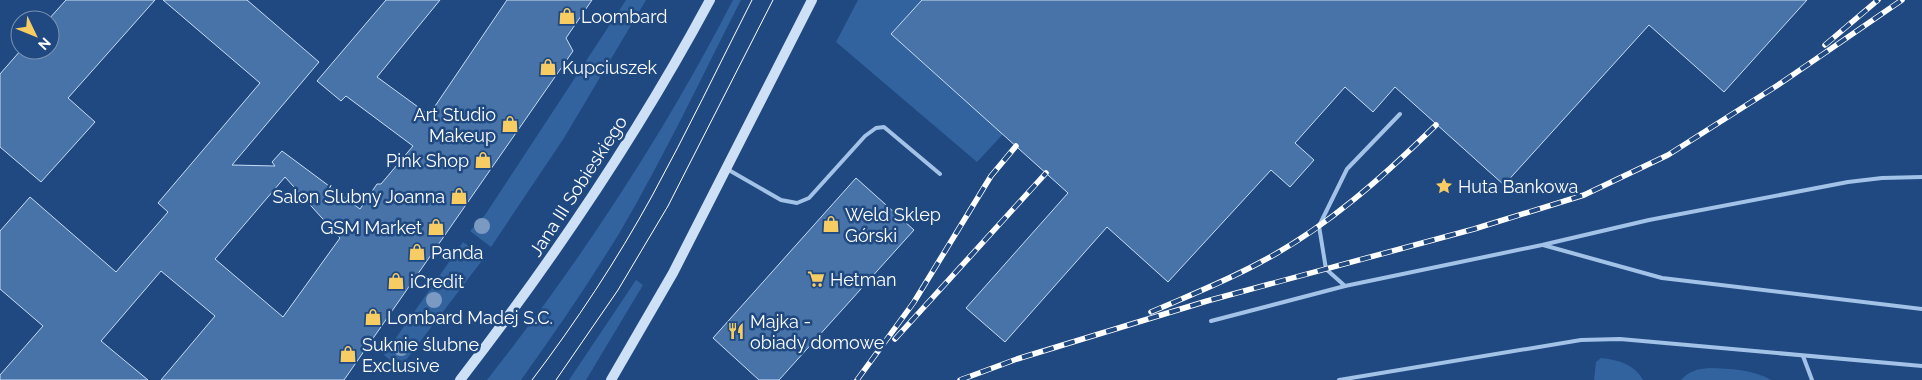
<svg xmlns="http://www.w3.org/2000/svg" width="1922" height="380" font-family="Raleway,sans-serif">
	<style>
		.green { fill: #32639e }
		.building { fill: #4773a9; stroke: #c7ddf6; fill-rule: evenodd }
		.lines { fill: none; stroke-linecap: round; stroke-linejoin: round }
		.lane { stroke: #a3c2e8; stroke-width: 4 }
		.secondary { stroke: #cee0f6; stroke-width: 10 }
		.tram { stroke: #fff; stroke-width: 1 }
		.rail-casing { stroke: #fff; stroke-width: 5.5 }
		.rail { stroke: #1f4980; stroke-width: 4; stroke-dasharray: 11; stroke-linecap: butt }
		.tree { fill: #7b9ac1 }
		.labels { text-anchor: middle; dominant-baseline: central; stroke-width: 5; stroke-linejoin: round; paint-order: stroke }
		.poi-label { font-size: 18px; fill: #fff; stroke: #1f4980; text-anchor: start }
		.street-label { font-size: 18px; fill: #fff; stroke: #1f4980 }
	</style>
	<rect width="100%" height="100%" fill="#1f4980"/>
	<g class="green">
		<path d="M 626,0 L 646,0 L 564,138 L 491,247 L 470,231 L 485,215 Z"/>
		<path d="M 733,0 L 741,0 C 701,78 664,157 620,232 C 589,283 556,331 521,380 L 487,380 C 580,262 664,134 733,0 Z"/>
		<path d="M 858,0 L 922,0 L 891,34 L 1003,134 L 977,162 L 836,42 Z"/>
		<path d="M 463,242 L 484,258 L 400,368 L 384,355 Z"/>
		<path d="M 636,280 L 643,285 L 586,380 L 569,380 Z"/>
		<path d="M 1601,358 C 1618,360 1634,364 1643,380 L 1594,380 L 1596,362 Z"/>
		<path d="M 1709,368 C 1731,369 1752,369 1771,380 L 1681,380 C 1689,371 1698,369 1709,368 Z"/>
	</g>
	<g class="building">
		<path d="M 66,0 L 155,0 L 68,98 L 95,122 L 41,182 L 0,147 L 0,74 L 21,50 L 50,50 L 50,20 L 48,20 Z"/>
		<path d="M 163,0 L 247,0 L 319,62 L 232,165 L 275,166 L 272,162 L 282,151 L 360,209 L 377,184 L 381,184 L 413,146 L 346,96 L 341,101 L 317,81 L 386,0 L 440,0 L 377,77 L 429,115 L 507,0 L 592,0 L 566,38 L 573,51 L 344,380 L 161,380 L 215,316 L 161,271 L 101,341 L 148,380 L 0,380 L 0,375 L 43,326 L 0,289 L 0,231 L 30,197 L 116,272 L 168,212 L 158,203 L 260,83 ZM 285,177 L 340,238 L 283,317 L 215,259 Z"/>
		<path d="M 922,0 L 1807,0 L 1724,92 L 1649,25 L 1504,185 L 1395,87 L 1373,112 L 1345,87 L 1295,143 L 1314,160 L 1290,187 L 1271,170 L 1168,282 L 1107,227 L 1005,342 L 966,308 L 1068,193 L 891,34 Z"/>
		<path d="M 856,178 L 914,230 L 779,380 L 759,380 L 713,338 Z"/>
	</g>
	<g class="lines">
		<g class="lane">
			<path d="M 727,169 L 781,200 L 797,203 L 809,198 L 865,136 L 876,128 L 884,127 L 940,174"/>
			<path d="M 1543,245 L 1662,278 L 1922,309"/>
			<path d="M 1345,286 L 1326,269 L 1319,226 L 1347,169 L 1400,114"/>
			<path d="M 1211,321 L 1345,286 L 1542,245 L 1649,220 L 1848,182 L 1882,178 L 1922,177"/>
			<path d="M 1803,356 L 1812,380"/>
			<path d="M 1339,380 L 1581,340 L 1620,339 L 1922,366"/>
		</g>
		<g class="secondary">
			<path d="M 460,380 C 553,260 638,134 710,0"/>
			<path d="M 611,380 L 673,273 L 812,0"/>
		</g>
		<g class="tram">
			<path d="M 532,380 C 576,322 617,260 652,196 C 687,132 719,65 752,0"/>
			<path d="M 556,380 L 618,290 L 668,206 L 773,0"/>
		</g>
		<g class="rail-casing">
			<g id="rail">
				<path d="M 1825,45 L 1878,0"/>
				<path d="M 1151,312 C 1188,296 1224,282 1259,263 C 1326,228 1383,177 1436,125"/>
				<path d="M 895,339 L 1046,173"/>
				<path d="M 857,380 L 914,302 L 991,176 L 1016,146"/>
				<path d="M 960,380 L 1017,359 L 1207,301 L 1474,229 L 1584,195 L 1668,155 L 1778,85 L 1902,0"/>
			</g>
		</g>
		<use href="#rail" class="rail"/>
	</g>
	<g class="tree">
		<circle cx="482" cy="226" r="8"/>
		<circle cx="434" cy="300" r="8"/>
		<circle cx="401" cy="348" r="8"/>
	</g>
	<defs>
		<g id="shop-bare" transform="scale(1.35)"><path d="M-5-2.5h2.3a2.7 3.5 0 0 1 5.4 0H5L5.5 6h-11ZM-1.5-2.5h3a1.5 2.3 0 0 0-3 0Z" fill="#f7cc63" stroke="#1f4980" stroke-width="2.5" paint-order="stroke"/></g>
		<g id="sight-bare" transform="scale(1.35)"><path d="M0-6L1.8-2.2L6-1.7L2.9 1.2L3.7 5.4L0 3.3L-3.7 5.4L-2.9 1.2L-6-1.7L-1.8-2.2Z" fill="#f7cc63" stroke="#1f4980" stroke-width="2.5" paint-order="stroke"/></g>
		<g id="supermarket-bare" transform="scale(1.35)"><path d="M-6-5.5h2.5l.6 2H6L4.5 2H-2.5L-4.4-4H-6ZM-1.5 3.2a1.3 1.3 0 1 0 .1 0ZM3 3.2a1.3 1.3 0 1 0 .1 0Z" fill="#f7cc63" stroke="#1f4980" stroke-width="2.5" paint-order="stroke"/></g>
		<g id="restaurant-bare" transform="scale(1.35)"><path d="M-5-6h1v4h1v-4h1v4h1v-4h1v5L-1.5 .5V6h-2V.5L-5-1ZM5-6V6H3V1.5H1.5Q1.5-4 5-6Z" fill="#f7cc63" stroke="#1f4980" stroke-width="2.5" paint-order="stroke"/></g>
	</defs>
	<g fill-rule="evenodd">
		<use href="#shop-bare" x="567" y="16"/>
		<use href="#shop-bare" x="548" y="67"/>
		<use href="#shop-bare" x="510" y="124"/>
		<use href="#shop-bare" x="483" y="160"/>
		<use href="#sight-bare" x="1444" y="186"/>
		<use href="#shop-bare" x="459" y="196"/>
		<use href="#shop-bare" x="831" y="224"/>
		<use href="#shop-bare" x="436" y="227"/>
		<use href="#shop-bare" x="417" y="252"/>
		<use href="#supermarket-bare" x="816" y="279"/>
		<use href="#shop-bare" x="396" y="281"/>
		<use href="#shop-bare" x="373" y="317"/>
		<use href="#restaurant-bare" x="736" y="331"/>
		<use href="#shop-bare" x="348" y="354"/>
	</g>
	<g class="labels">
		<g class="poi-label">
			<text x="581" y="16">Loombard</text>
			<text x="562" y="67">Kupciuszek</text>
			<text x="496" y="114" text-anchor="end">Art Studio<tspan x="496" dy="21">Makeup</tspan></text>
			<text x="469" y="160" text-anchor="end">Pink Shop</text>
			<text x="1458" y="186">Huta Bankowa</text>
			<text x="445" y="196" text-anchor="end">Salon Ślubny Joanna</text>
			<text x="845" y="214">Weld Sklep<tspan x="845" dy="21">Górski</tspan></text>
			<text x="422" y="227" text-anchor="end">GSM Market</text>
			<text x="431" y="252">Panda</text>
			<text x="830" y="279">Hetman</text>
			<text x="410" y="281">iCredit</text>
			<text x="387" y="317">Lombard Madej S.C.</text>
			<text x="750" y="321">Majka -<tspan x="750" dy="21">obiady domowe</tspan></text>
			<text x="362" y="344">Suknie ślubne<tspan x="362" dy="21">Exclusive</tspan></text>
		</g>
		<g class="street-label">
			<text transform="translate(578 186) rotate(-57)">Jana III Sobieskiego</text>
		</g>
	</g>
	<g transform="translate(35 35) rotate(133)"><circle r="24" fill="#1f4980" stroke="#7992b3"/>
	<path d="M0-4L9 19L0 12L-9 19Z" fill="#f7cc63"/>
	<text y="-8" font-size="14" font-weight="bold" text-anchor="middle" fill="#ffffff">N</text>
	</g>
</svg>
